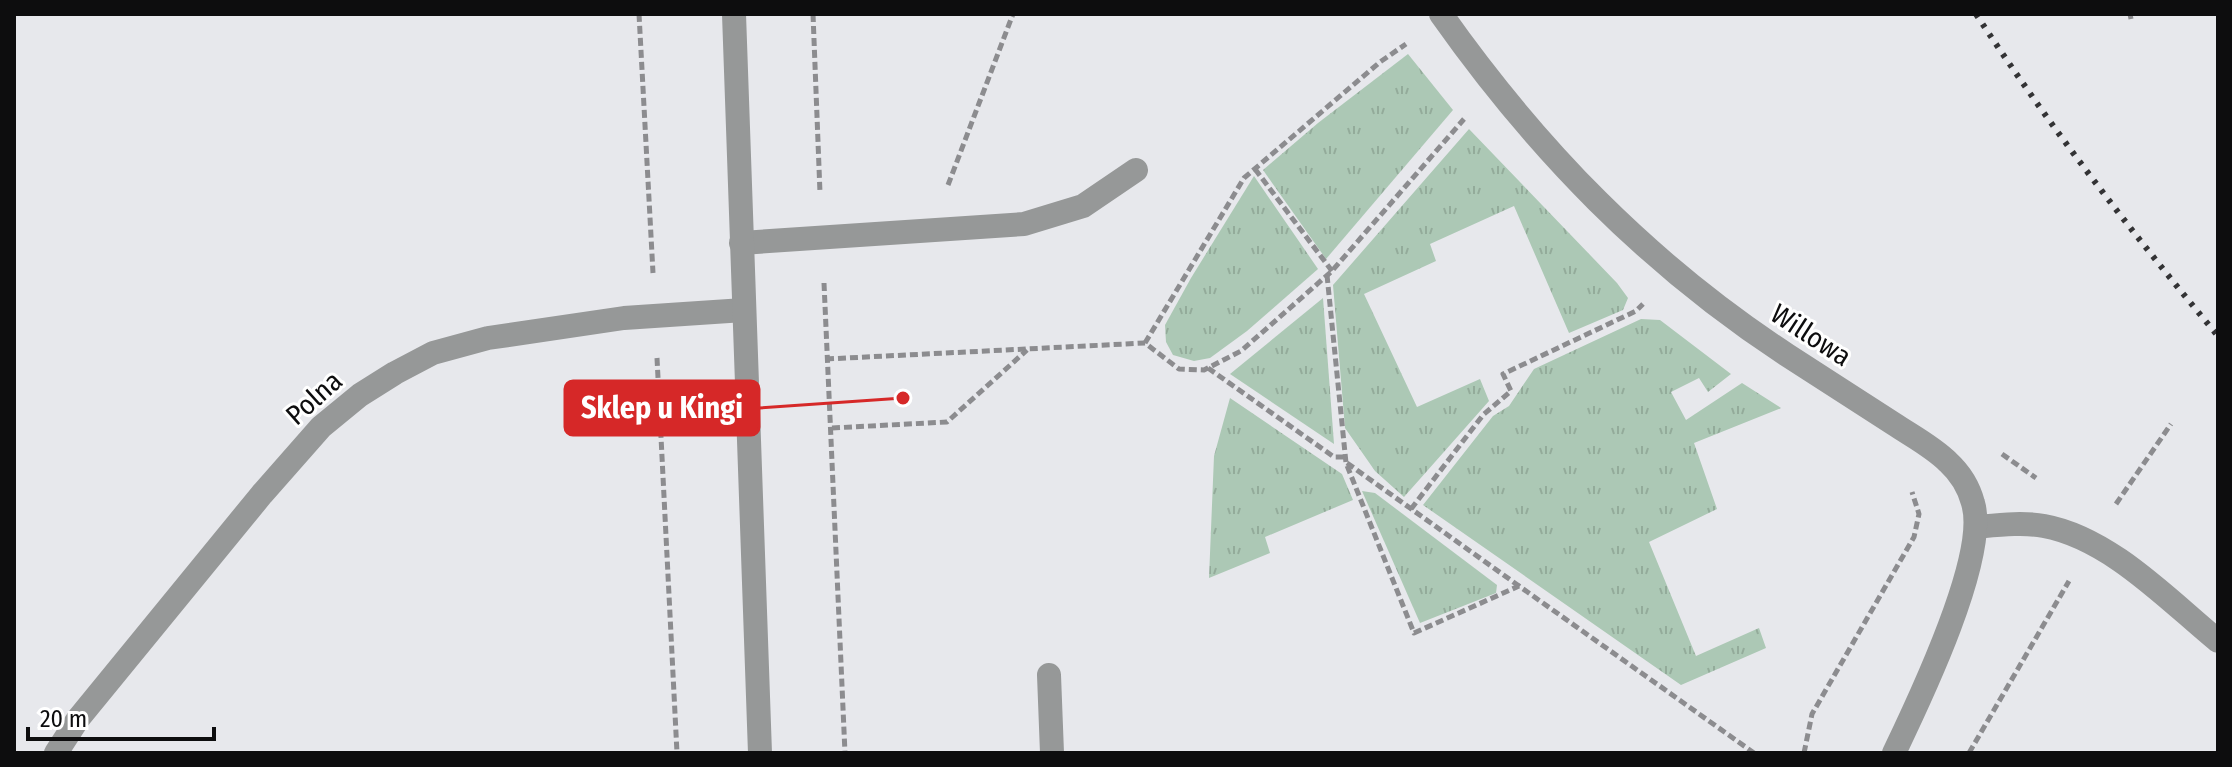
<svg xmlns="http://www.w3.org/2000/svg" width="2232" height="767" font-family="'Fira Sans Condensed',sans-serif">
	<style>
		.grass { fill: url(#grass-tufts) }
		.lines { fill: none; stroke-linecap: round; stroke-linejoin: round }
		.path { stroke: #8c8c8f; stroke-width: 5; stroke-dasharray: 8 4; stroke-linecap: butt }
		.lane { stroke: #969898; stroke-width: 24 }
		.street { stroke: #969898; stroke-width: 24 }
		.rail { stroke: #333335; stroke-width: 6; stroke-dasharray: 4 8; stroke-linecap: butt }
		.labels { text-anchor: middle; dominant-baseline: central; stroke-width: 6; stroke-linejoin: round; paint-order: stroke }
		.street-label { font-size: 28px; fill: #0d0d0e; stroke: #fff }
		.leader { fill: none; stroke: #d62828; stroke-width: 3 }
		.callout-dot { fill: #d62828; stroke: #fff; stroke-width: 3 }
		.callout { fill: #d62828; stroke: #d62828; stroke-width: 3 }
		.callout-label { font-size: 30px; text-anchor: middle; font-weight: bold; fill: #fff }
	</style>
	<defs>
		<pattern id="grass-tufts" width="24" height="20" patternUnits="userSpaceOnUse" patternTransform="scale(2)"><rect width="24" height="20" fill="#acc8b5"/><path d="M3 7l-1-3M5 7V3M7 7l1-3M15 17l-1-3M17 17v-4M19 17l1-3" fill="none" stroke="#93ab9a"/></pattern>
	</defs>
	<rect width="100%" height="100%" fill="#e7e8ec"/>
	<g class="grass">
		<path d="M 1408,54 L 1453,110 L 1326,259 L 1263,170 L 1318,123 Z"/>
		<path d="M 1469,129 L 1617,283 L 1628,298 L 1623,310 L 1569,333 L 1514,206 L 1430,244 L 1436,261 L 1364,294 L 1417,407 L 1480,379 L 1489,401 L 1404,497 L 1375,471 L 1345,428 L 1333,285 Z"/>
		<path d="M 1254,176 L 1318,269 L 1247,331 L 1210,358 L 1194,361 L 1173,355 L 1166,342 L 1165,325 L 1191,278 Z"/>
		<path d="M 1323,298 L 1334,444 L 1230,374 Z"/>
		<path d="M 1641,319 L 1660,320 L 1731,374 L 1708,392 L 1699,378 L 1671,392 L 1686,420 L 1742,383 L 1781,408 L 1694,443 L 1717,509 L 1649,542 L 1696,656 L 1759,628 L 1766,648 L 1681,685 L 1423,505 L 1493,416 L 1509,406 L 1534,369 Z"/>
		<path d="M 1230,398 L 1342,474 L 1353,500 L 1265,537 L 1270,553 L 1209,578 L 1214,456 Z"/>
		<path d="M 1362,491 L 1375,493 L 1497,585 L 1496,593 L 1420,623 Z"/>
	</g>
	<g class="lines">
		<g class="path">
			<path d="M 639,14 L 653,273"/>
			<path d="M 813,14 L 820,193"/>
			<path d="M 2130,14 L 2131,19"/>
			<path d="M 1255,169 L 1332,271"/>
			<path d="M 948,185 L 1013,14"/>
			<path d="M 1327,275 L 1346,463 L 1414,633 L 1519,586 L 1754,753"/>
			<path d="M 824,283 L 845,753"/>
			<path d="M 1145,343 L 1244,178 L 1380,62 L 1406,44"/>
			<path d="M 657,358 L 677,753"/>
			<path d="M 826,359 L 1145,343 L 1179,369 L 1204,370 L 1241,351 L 1332,271 L 1464,119"/>
			<path d="M 1208,368 L 1334,457 L 1345,457"/>
			<path d="M 832,428 L 947,422 L 1027,350"/>
			<path d="M 2002,454 L 2036,478"/>
			<path d="M 1347,463 L 1519,586"/>
			<path d="M 2116,504 L 2171,424"/>
			<path d="M 1411,509 L 1483,415 L 1511,391 L 1503,374 L 1636,311 L 1643,304"/>
			<path d="M 1804,753 L 1812,714 L 1914,537 L 1919,514 L 1912,492"/>
			<path d="M 1969,753 L 2069,581"/>
		</g>
		<g class="lane">
			<path d="M 741,243 L 1024,224 L 1083,206 L 1136,170"/>
			<path d="M 1976,527 C 1998,525 2023,522 2044,526 C 2110,538 2168,600 2218,641"/>
			<path d="M 1049,675 L 1052,753"/>
			<path d="M 56,753 L 78,719 L 262,494 L 321,427 L 360,395 L 395,373 L 433,353 L 488,338 L 624,318 L 744,310"/>
		</g>
		<g class="street">
			<path d="M 734,14 L 760,753"/>
			<path d="M 1441,14 C 1537,150 1648,264 1787,355 C 1823,378 1858,401 1894,424 C 1912,436 1933,447 1948,462 C 1960,473 1969,488 1973,503 C 1989,556 1919,701 1894,753"/>
		</g>
		<path class="rail" d="M 1976,14 C 2050,127 2132,233 2218,336"/>
	</g>
	<g class="labels">
		<g class="street-label">
			<text transform="translate(1811 335) rotate(33)">Willowa</text>
			<text transform="translate(314 398) rotate(-42)">Polna</text>
		</g>
	</g>
	<path class="leader" d="M903 398L759 408"/>
	<circle class="callout-dot" cx="903" cy="398" r="8"/>
	<rect class="callout" x="565" y="381" width="194" height="54" rx="8"/>
	<g class="callout-label">
		<text x="662" y="418">Sklep u Kingi</text>
	</g>
	<rect width="2232" height="767" fill="none" stroke="#0d0d0e" stroke-width="32"/>
	<path d="M28 727v12h186v-12" fill="none" stroke="#0d0d0e" stroke-width="4"/>
	<text x="40" y="727" font-size="24" fill="#0d0d0e" stroke="#ffffff" stroke-width="6" paint-order="stroke">20 m</text>
</svg>
